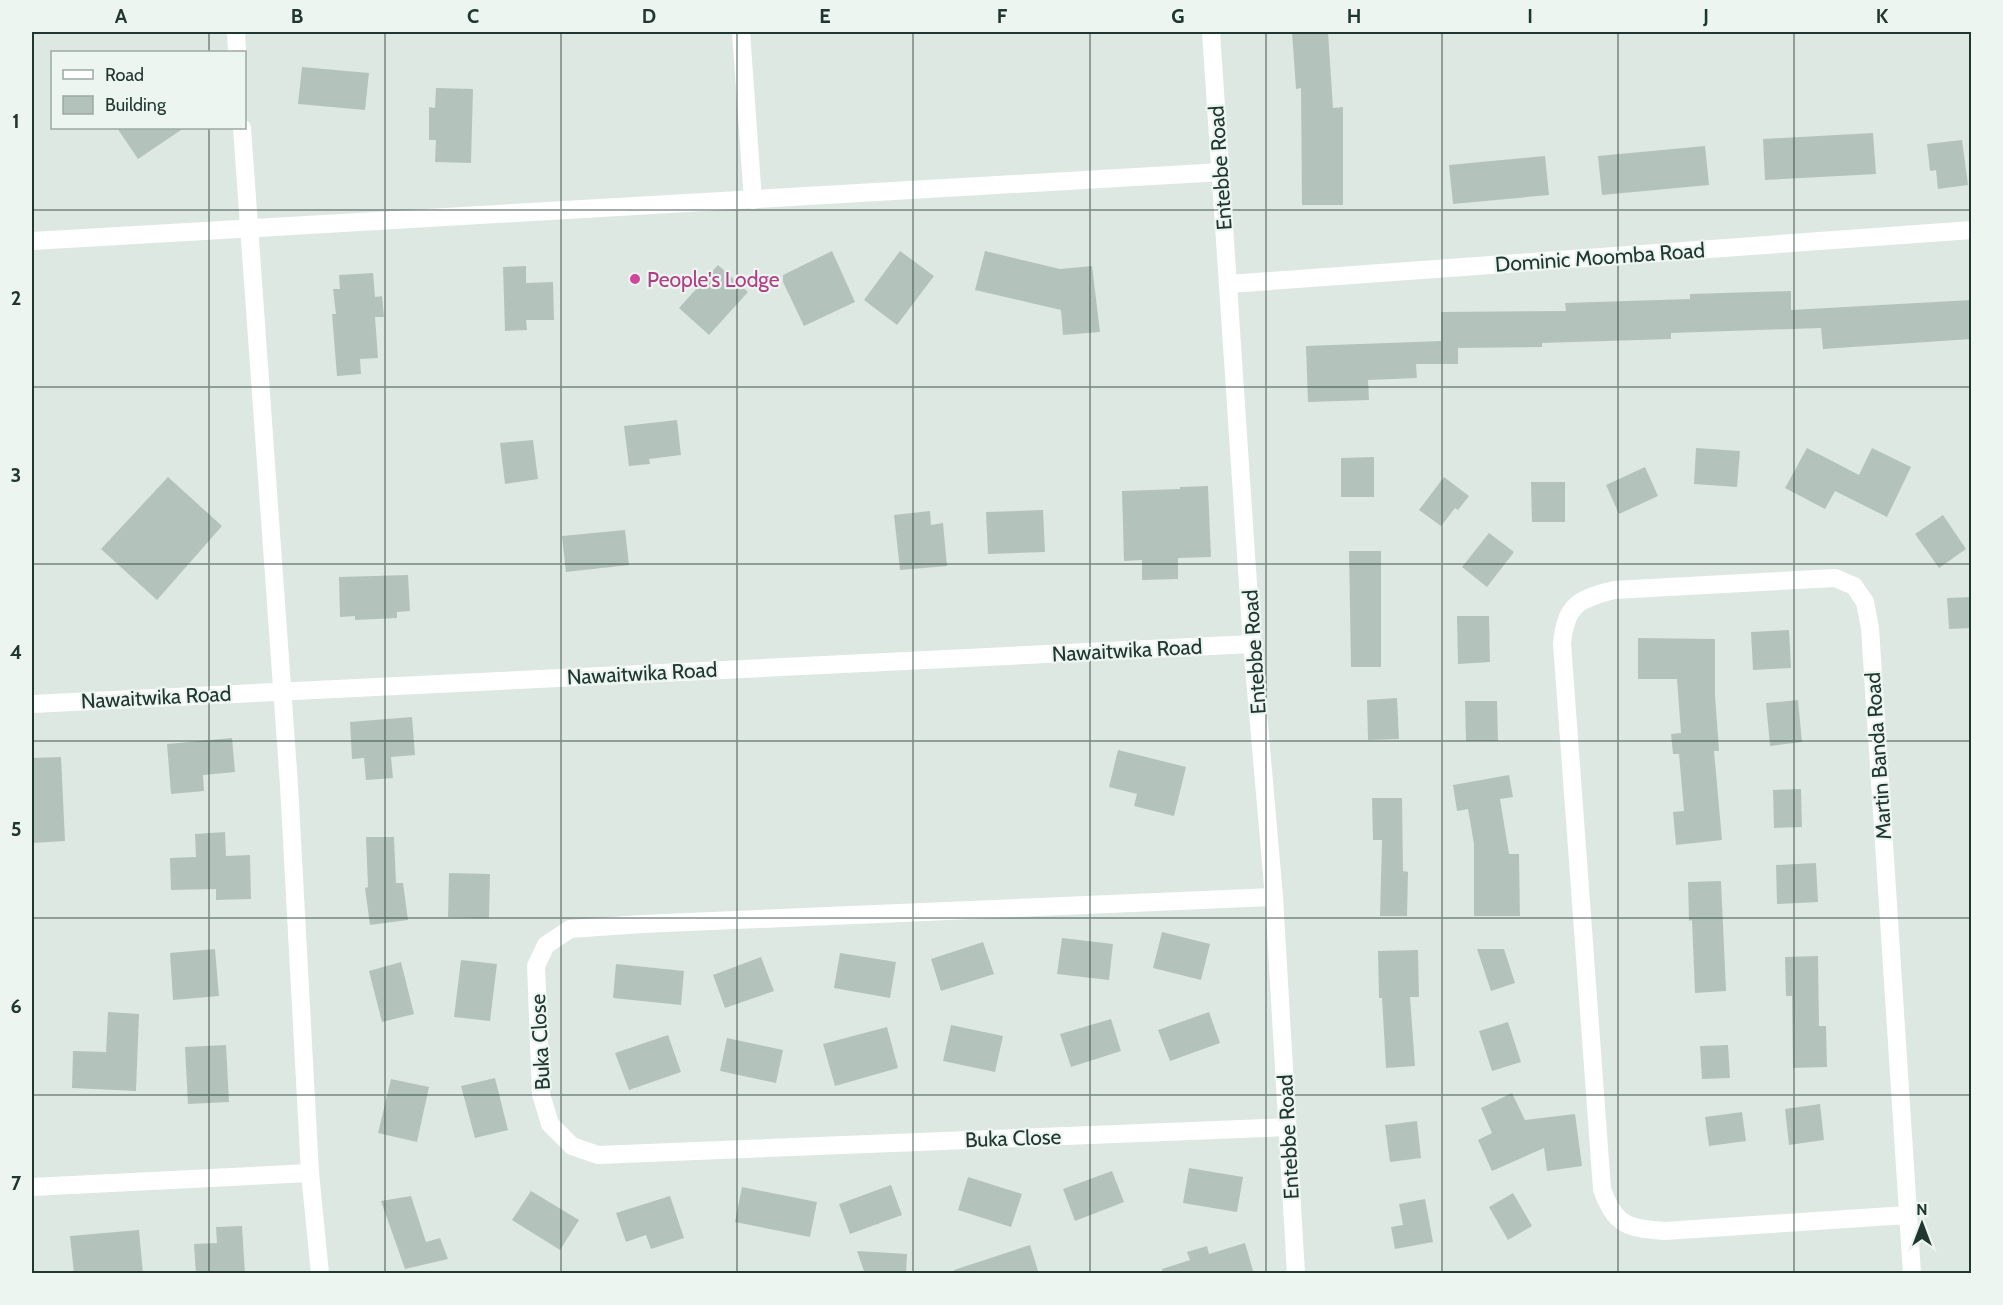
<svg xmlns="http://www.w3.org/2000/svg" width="2003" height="1305" font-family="Cabin,sans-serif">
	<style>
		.building { fill: #b3c3bc }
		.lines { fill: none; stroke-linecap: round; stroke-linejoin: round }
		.minor { stroke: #fff; stroke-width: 18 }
		.grid { fill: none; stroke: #203731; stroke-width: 1.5; stroke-opacity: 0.55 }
		.hotel-dot { fill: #d1479c; stroke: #edf5f1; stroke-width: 2 }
		.labels { text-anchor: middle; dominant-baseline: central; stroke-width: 4.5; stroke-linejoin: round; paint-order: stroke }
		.street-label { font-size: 21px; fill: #203731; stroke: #edf5f1 }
		.hotel-label { font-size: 21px; fill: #b23c85; stroke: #edf5f1; text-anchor: start }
		.neatline { fill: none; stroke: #203731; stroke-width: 2 }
		.grid-label { font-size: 20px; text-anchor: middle; font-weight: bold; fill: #203731 }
	</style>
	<rect width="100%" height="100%" fill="#dde8e3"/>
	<g class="building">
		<path d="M 1292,32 L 1328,32 L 1333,108 L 1343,107 L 1343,205 L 1302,205 L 1301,88 L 1296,89 Z"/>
		<path d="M 302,67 L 369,73 L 365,110 L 298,104 Z"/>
		<path d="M 436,88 L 473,89 L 471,163 L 435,162 L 436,140 L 429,140 L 429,107 L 435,108 Z"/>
		<path d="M 117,128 L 184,128 L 138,159 Z"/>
		<path d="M 1873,133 L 1876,174 L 1765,180 L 1763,139 Z"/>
		<path d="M 1962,140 L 1968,185 L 1938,189 L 1936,170 L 1930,171 L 1927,144 Z"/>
		<path d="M 1705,146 L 1709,185 L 1602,195 L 1598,156 Z"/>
		<path d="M 1545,156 L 1549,195 L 1453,204 L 1449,165 Z"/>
		<path d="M 832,251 L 855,302 L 804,326 L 783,282 L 783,275 Z"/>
		<path d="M 900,251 L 934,276 L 897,325 L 864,300 Z"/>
		<path d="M 985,251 L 1060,269 L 1092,266 L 1100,332 L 1063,335 L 1061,310 L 975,290 Z"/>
		<path d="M 718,265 L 748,292 L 709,335 L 679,308 Z"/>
		<path d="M 526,266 L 526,283 L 553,282 L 554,320 L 526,320 L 527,330 L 505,331 L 503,267 Z"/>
		<path d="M 373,273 L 375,297 L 382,296 L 384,317 L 375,317 L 378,358 L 360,359 L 361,374 L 337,376 L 332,314 L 336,314 L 333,289 L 340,289 L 339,275 Z"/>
		<path d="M 1791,291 L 1791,310 L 1971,300 L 1971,339 L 1823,349 L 1821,328 L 1671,333 L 1671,339 L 1542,343 L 1542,347 L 1458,348 L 1458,364 L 1416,364 L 1417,378 L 1368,380 L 1369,400 L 1308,402 L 1306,346 L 1441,341 L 1441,312 L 1566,311 L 1565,303 L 1690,299 L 1690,294 Z"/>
		<path d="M 677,420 L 681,455 L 649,459 L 650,464 L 629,466 L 624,426 Z"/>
		<path d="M 533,440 L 538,479 L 505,484 L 500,443 Z"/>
		<path d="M 1696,448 L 1740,451 L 1737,487 L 1694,484 Z"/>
		<path d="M 1807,448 L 1859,475 L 1872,448 L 1911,467 L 1887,517 L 1835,491 L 1825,509 L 1785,488 Z"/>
		<path d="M 1374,457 L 1374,497 L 1341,497 L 1341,458 Z"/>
		<path d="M 1645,467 L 1658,496 L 1619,514 L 1606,485 Z"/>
		<path d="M 168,477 L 222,526 L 157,600 L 101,549 Z"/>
		<path d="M 1444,477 L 1469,496 L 1458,510 L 1455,508 L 1441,526 L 1419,510 Z"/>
		<path d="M 1531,482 L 1565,482 L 1565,522 L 1532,522 Z"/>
		<path d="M 1208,486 L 1211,557 L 1178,558 L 1178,579 L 1142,580 L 1142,560 L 1124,561 L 1122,491 L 1180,489 L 1180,487 Z"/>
		<path d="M 1043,510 L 1045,552 L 988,554 L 986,512 Z"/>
		<path d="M 930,511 L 931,525 L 943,523 L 947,566 L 900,570 L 894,515 Z"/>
		<path d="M 1943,515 L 1966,549 L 1939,568 L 1915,534 Z"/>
		<path d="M 625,530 L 629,565 L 566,572 L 562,536 Z"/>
		<path d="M 1489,533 L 1514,552 L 1487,587 L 1462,567 Z"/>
		<path d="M 1349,551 L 1381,551 L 1381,667 L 1351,667 Z"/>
		<path d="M 408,575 L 410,611 L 397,612 L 397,618 L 355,620 L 355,616 L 340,617 L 339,577 Z"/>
		<path d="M 1971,597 L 1971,628 L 1949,629 L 1947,598 Z"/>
		<path d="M 1457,616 L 1489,616 L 1490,662 L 1458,664 Z"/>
		<path d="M 1789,630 L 1791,668 L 1753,670 L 1751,632 Z"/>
		<path d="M 1638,638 L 1715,639 L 1715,695 L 1719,751 L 1714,751 L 1722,840 L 1676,845 L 1673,812 L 1684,811 L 1679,754 L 1673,754 L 1671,734 L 1681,733 L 1677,679 L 1638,679 Z"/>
		<path d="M 1397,698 L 1399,739 L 1368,740 L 1367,700 Z"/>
		<path d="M 1798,700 L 1802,742 L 1770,746 L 1766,703 Z"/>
		<path d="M 1465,701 L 1497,701 L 1498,741 L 1466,741 Z"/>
		<path d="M 412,717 L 415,755 L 391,757 L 393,778 L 366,780 L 364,758 L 352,759 L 350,722 Z"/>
		<path d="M 232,738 L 235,772 L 203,775 L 204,791 L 171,794 L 167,744 Z"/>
		<path d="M 1118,750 L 1186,767 L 1174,816 L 1134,806 L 1137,794 L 1109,787 Z"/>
		<path d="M 61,757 L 65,841 L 32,843 L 32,758 Z"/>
		<path d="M 1509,775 L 1513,797 L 1500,799 L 1509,854 L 1519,854 L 1520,916 L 1474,916 L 1474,844 L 1468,809 L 1457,811 L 1453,785 Z"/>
		<path d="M 1801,789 L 1802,827 L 1774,828 L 1773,790 Z"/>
		<path d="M 1372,798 L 1402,798 L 1403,871 L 1408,872 L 1407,916 L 1380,916 L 1382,840 L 1373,840 Z"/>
		<path d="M 225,832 L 226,856 L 250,855 L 251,899 L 216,900 L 216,889 L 171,890 L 170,858 L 196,857 L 195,834 Z"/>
		<path d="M 366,837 L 394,837 L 396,883 L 403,883 L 408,920 L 370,925 L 365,888 L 368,887 Z"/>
		<path d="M 1816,863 L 1818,902 L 1777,904 L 1776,865 Z"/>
		<path d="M 449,873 L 490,874 L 489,918 L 448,917 Z"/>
		<path d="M 1721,881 L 1726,991 L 1695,993 L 1692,920 L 1689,921 L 1688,882 Z"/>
		<path d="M 1162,932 L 1210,944 L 1201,980 L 1153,968 Z"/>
		<path d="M 1062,938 L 1113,944 L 1109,980 L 1057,974 Z"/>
		<path d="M 983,942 L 994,974 L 941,991 L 931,959 Z"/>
		<path d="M 215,949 L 219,996 L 173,1000 L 170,953 Z"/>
		<path d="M 1477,949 L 1504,949 L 1515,983 L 1491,991 Z"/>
		<path d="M 1418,950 L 1419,997 L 1410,997 L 1415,1066 L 1386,1068 L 1382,998 L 1379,998 L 1378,951 Z"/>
		<path d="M 840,953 L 896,962 L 890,998 L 834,988 Z"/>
		<path d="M 1818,956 L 1819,1026 L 1826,1026 L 1827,1067 L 1793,1068 L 1792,996 L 1786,996 L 1785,957 Z"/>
		<path d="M 761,957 L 774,991 L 725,1008 L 713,975 Z"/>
		<path d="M 461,960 L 497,964 L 490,1021 L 454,1017 Z"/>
		<path d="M 401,962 L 414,1014 L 382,1022 L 369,971 Z"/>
		<path d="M 616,964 L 684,971 L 681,1005 L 613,998 Z"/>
		<path d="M 108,1012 L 139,1014 L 136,1091 L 72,1088 L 73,1051 L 106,1052 Z"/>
		<path d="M 1209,1012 L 1220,1043 L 1170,1061 L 1158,1030 Z"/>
		<path d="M 1111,1019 L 1121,1051 L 1071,1067 L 1060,1034 Z"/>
		<path d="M 1508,1022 L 1521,1062 L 1492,1071 L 1479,1031 Z"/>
		<path d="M 951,1025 L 1003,1036 L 995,1072 L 943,1061 Z"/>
		<path d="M 887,1027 L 898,1068 L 835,1086 L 823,1044 Z"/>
		<path d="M 668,1035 L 681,1072 L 629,1090 L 615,1053 Z"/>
		<path d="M 727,1038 L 783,1050 L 776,1083 L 720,1071 Z"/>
		<path d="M 226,1045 L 229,1102 L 188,1104 L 185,1047 Z"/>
		<path d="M 1728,1045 L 1730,1078 L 1702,1079 L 1700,1046 Z"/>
		<path d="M 495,1078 L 508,1130 L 475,1138 L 461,1086 Z"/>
		<path d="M 391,1079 L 429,1087 L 417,1142 L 378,1133 Z"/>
		<path d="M 1512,1093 L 1525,1120 L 1575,1114 L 1582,1166 L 1547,1171 L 1544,1148 L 1492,1171 L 1478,1140 L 1492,1133 L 1481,1108 Z"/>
		<path d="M 1820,1104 L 1824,1140 L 1789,1145 L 1785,1109 Z"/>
		<path d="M 1742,1112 L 1746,1141 L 1709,1146 L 1705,1117 Z"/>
		<path d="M 1417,1121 L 1421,1158 L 1390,1162 L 1385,1125 Z"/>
		<path d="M 1189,1168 L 1243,1177 L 1237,1212 L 1183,1203 Z"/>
		<path d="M 1112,1171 L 1124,1202 L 1075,1221 L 1063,1189 Z"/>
		<path d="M 968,1177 L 1022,1194 L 1011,1227 L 958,1210 Z"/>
		<path d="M 891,1185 L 902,1215 L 850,1234 L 839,1204 Z"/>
		<path d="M 742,1187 L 817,1202 L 810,1237 L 735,1222 Z"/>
		<path d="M 531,1191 L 579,1220 L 560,1250 L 512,1220 Z"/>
		<path d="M 1513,1193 L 1532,1226 L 1508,1240 L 1489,1207 Z"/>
		<path d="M 411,1196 L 426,1242 L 440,1238 L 448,1259 L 405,1269 L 381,1201 Z"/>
		<path d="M 670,1196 L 684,1238 L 651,1249 L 646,1235 L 626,1242 L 616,1213 Z"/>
		<path d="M 1425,1199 L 1433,1242 L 1395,1249 L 1391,1227 L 1403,1225 L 1399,1204 Z"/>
		<path d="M 242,1226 L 245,1274 L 196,1274 L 194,1244 L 217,1243 L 216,1227 Z"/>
		<path d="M 139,1230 L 143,1274 L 74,1274 L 70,1236 Z"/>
		<path d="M 1245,1243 L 1254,1274 L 1163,1274 L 1162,1269 L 1190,1260 L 1187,1252 L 1207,1246 L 1209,1254 Z"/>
		<path d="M 1030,1245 L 1039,1274 L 955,1274 L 954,1270 Z"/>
		<path d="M 857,1251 L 907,1254 L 906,1274 L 865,1274 Z"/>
	</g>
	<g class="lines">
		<g class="minor">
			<path d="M 236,32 L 237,52"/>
			<path d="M 741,32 L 753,200"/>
			<path d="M 1211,32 L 1252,644 L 1274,897 L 1296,1274"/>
			<path d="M 242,128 L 289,785 L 310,1173 L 320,1274"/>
			<path d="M 32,241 L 1221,172"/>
			<path d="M 1229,284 L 1972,230"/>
			<path d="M 32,704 L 1252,644"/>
			<path d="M 1274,897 L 642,924 L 570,929 L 546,945 L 536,966 L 541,1094 L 550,1124 L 572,1146 L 598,1155 L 1288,1127"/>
			<path d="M 32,1187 L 310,1173"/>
			<path d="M 1907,1215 L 1664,1231 C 1628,1228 1615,1226 1602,1189 L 1562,643 C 1566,605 1578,599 1614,590 L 1835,578 L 1854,586 L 1865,602 L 1870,628 L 1912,1274"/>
		</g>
	</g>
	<path class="grid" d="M 209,32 L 209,52M 385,32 L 385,1274M 561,32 L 561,1274M 737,32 L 737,1274M 913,32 L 913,1274M 1090,32 L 1090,1274M 1266,32 L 1266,1274M 1442,32 L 1442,1274M 1618,32 L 1618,1274M 1794,32 L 1794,1274M 209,128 L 209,1274M 32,210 L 1972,210M 32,387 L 1972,387M 32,564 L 1972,564M 32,741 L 1972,741M 32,918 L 1972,918M 32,1095 L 1972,1095"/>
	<circle class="hotel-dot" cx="635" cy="279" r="6"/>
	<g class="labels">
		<g class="street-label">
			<text transform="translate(1220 168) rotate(-94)">Entebbe Road</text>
			<text transform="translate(1600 257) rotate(-4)">Dominic Moomba Road</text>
			<text transform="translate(1127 650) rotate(-3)">Nawaitwika Road</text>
			<text transform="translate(1254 652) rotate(-94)">Entebbe Road</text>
			<text transform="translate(642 673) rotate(-3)">Nawaitwika Road</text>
			<text transform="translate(156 697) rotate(-3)">Nawaitwika Road</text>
			<text transform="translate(1878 756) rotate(-94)">Martin Banda Road</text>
			<text transform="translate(540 1042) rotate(-93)">Buka Close</text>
			<text transform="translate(1288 1137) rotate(-93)">Entebbe Road</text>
			<text transform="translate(1013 1138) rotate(-2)">Buka Close</text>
		</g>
		<g class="hotel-label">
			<text x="647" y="279">People's Lodge</text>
		</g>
	</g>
	<rect width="2003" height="1305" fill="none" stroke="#edf5f1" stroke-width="66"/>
	<rect x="51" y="51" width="195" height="78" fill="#edf5f1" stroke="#9ba9a4" stroke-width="1.5"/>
	<rect x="63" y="70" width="30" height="9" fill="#ffffff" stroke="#9ba9a4" stroke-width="1.5"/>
	<text x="105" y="81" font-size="18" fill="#203731">Road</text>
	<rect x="63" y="96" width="30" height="18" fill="#b3c3bc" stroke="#9ba9a4" stroke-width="1.5"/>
	<text x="105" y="111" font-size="18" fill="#203731">Building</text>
	<g transform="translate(1922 1224)" stroke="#edf5f1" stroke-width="4.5" paint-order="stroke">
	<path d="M0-4.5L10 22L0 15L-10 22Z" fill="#203731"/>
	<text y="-9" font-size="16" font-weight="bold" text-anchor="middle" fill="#203731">N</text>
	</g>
	<rect x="33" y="33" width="1937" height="1239" class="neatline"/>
	<g class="grid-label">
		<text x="121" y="23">A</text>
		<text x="297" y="23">B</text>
		<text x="473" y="23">C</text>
		<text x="649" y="23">D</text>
		<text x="825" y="23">E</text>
		<text x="1002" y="23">F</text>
		<text x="1178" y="23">G</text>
		<text x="1354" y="23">H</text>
		<text x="1530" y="23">I</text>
		<text x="1706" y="23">J</text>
		<text x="1882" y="23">K</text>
		<text x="16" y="128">1</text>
		<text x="16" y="305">2</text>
		<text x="16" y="482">3</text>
		<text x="16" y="659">4</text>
		<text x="16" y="836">5</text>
		<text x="16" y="1013">6</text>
		<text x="16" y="1190">7</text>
	</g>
</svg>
